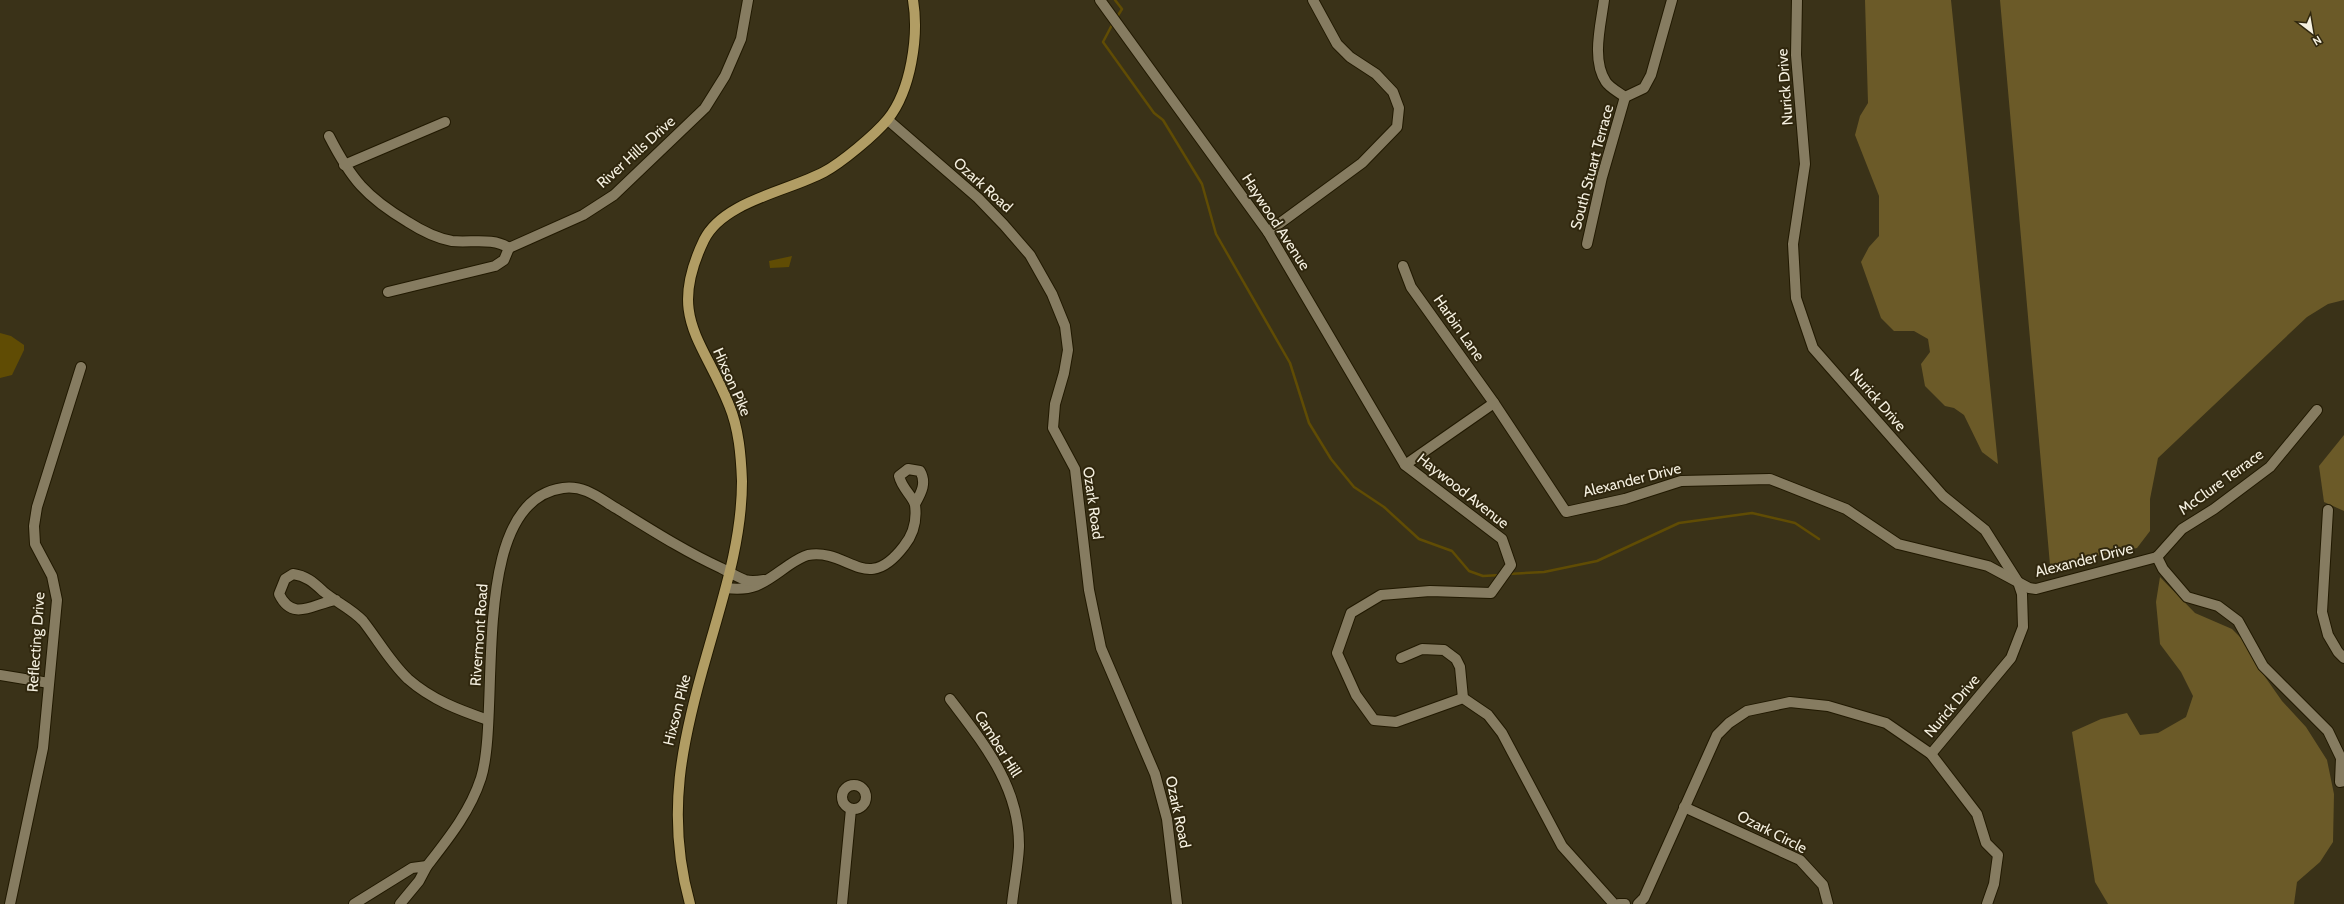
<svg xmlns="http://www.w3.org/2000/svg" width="2344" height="904" font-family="Cabin,sans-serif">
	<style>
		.green { fill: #6b5a28 }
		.water { fill: #604c04 }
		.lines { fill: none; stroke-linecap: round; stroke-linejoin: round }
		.stream { stroke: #604c04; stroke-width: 2.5 }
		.minor-casing { stroke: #211901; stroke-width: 12 }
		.major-casing { stroke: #211901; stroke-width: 12 }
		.minor { stroke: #867c61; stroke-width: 10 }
		.major { stroke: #b19d64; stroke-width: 10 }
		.labels { text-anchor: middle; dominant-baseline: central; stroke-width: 4; stroke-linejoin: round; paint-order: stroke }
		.street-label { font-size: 15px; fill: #f5f0e0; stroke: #30270e }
	</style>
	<rect width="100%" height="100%" fill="#3a3218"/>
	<g class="green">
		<path d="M 1865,0 L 1951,0 L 1998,464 L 1982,452 L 1964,415 L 1954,408 L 1945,406 L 1925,386 L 1921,364 L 1930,352 L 1928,339 L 1914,331 L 1894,331 L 1881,318 L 1861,262 L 1869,247 L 1879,236 L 1879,196 L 1855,135 L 1860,116 L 1868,103 Z"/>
		<path d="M 2000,0 L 2344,0 L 2344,300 L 2328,304 L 2307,317 L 2158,458 L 2150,499 L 2150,531 L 2137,548 L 2050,565 Z"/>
		<path d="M 2344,435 L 2344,511 L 2324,502 L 2319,466 Z"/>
		<path d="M 2160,577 L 2195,613 L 2232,629 L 2249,646 L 2261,671 L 2282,701 L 2306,727 L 2327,760 L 2334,794 L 2333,842 L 2320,862 L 2297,882 L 2294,904 L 2108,904 L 2095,882 L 2072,732 L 2101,719 L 2127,713 L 2140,735 L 2158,733 L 2186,717 L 2193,696 L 2181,672 L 2160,644 L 2156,602 Z"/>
	</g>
	<g class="water">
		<path d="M 792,256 L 789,267 L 770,268 L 769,261 Z"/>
		<path d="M 0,333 L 11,336 L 24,345 L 24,350 L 12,375 L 0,378 Z"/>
	</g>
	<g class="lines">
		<g class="stream">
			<path d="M 1115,0 L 1122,9 L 1117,17"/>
			<path d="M 1113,23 L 1103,42 L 1154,113 L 1163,120 L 1202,184 L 1216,234 L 1290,363 L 1309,423 L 1331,459 L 1354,487 L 1384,507 L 1419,539 L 1452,551 L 1469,571 L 1483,576 L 1501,575"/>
			<path d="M 1508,574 L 1544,572 L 1597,561 L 1679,523 L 1752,513 L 1795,523 L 1819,539"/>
		</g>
		<g class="minor-casing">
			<g id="minor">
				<path d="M 1100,0 L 1268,232 L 1405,465 L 1502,539 L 1511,565 L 1491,593 L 1430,591 L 1381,595 L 1351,613 L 1337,653 L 1356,695 L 1374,720 L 1396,722 L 1463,698 L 1488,715 L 1502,733 L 1562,846 L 1614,904"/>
				<path d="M 1604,0 C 1601,24 1591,60 1606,82 C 1610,88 1620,93 1625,97"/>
				<path d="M 1797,0 L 1796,55 L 1805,164 L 1793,244 L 1796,298 L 1813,348 L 1943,496 L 1985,530 L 2018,582 L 2022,594 L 2023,627 L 2011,658 L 1931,754"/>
				<path d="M 1625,97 L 1644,88 L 1651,75 L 1672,0"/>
				<path d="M 888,120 L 978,198 L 1004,225 L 1030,255 L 1052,294 L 1065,326 L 1068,350 L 1064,373 L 1055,404 L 1053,428 L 1075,469 L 1089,590 L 1101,648 L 1155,774 L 1167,819 L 1177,904"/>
				<path d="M 329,136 C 351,179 366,197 408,222 C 422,231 435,238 452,241 C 471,243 493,237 509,248"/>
				<path d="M 344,165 L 445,122"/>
				<path d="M 1268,232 L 1362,163 L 1397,127 L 1399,108 L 1393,92 L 1376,74 L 1350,57 L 1337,44 L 1313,0"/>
				<path d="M 1587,244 L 1602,177 L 1625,97"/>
				<path d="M 509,248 L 583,215 L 614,195 L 705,108 L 725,76 L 741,39 L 748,0"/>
				<path d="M 1403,266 L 1411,287 L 1494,403 L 1566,512 L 1625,499 L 1681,481 L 1770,479 L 1846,509 L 1898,544 L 1988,566 L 2029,588 L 2036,589 L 2157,557"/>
				<path d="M 388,292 L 495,266 L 504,260 L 509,248"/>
				<path d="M 1405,465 L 1494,403"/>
				<path d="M 2328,510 L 2322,612 L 2328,635 L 2338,652 L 2344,658"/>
				<path d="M 2157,557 L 2163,569 L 2187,597 L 2218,606 L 2238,621 L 2263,666 L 2328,731 L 2341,758 L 2340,782 L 2344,781"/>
				<path d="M 2157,557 L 2182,529 L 2214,509 L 2270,467 L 2317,410"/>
				<path d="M 726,588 C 756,592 766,581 789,565 C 795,561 801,557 808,555 C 849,548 866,596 904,546 C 913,535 917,520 915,505 C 913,496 902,489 899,476 L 908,469 L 920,471 C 927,483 921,493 915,504"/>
				<path d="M 336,600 C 314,603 293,623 279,594 L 285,579 L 293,574 C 307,576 314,583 324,592 C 336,602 352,609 363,621 C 378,640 390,662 408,679 C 432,700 459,710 488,720"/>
				<path d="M 1401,658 L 1422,649 L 1444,650 L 1456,659 L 1460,667 L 1463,698"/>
				<path d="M 0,675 L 49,683"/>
				<path d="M 950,699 C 984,744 1020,787 1019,847 C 1018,866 1014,885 1012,904"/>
				<circle cx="854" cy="797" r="12"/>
				<path d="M 1684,807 L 1800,860 L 1823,885 L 1828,904"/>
				<path d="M 427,866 C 448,839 470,812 481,778 C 502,711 466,501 563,488 C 586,485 600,499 619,510 C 653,531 686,552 721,568 C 729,572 737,577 745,580 C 751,582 758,581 764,580"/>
				<path d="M 10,904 L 43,748 L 57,600 L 52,576 L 35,544 L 34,526 L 37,507 L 81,367"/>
				<path d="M 354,904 L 412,868 L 427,866 L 419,881 L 400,904"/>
				<path d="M 842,904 L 851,809"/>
				<path d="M 1619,904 L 1625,904"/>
				<path d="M 1638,904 L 1644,898 L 1717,735 L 1729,723 L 1747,711 L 1790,702 L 1828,706 L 1886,723 L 1931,754 L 1977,814 L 1986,843 L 1998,855 L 1994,884 L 1987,904"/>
			</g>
		</g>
		<g class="major-casing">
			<path id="major" d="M 690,904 C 665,815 682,740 707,654 C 723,597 742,541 742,481 C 741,456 739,429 729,405 C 702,338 667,317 704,240 C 723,201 789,191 824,172 C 841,163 875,135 888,119 C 911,90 919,36 913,0"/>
		</g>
		<use href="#minor" class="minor"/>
		<use href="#major" class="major"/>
	</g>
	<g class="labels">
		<g class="street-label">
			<text transform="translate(1785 87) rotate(-94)">Nurick Drive</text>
			<text transform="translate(636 152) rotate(-42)">River Hills Drive</text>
			<text transform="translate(1592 167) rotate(-75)">South Stuart Terrace</text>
			<text transform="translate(983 185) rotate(42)">Ozark Road</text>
			<text transform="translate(1276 222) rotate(57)">Haywood Avenue</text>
			<text transform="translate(1459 328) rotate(55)">Harbin Lane</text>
			<text transform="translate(732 382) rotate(66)">Hixson Pike</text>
			<text transform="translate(1878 400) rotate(49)">Nurick Drive</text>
			<text transform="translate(1632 480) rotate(-14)">Alexander Drive</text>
			<text transform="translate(2221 482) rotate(-36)">McClure Terrace</text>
			<text transform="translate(1463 491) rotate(38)">Haywood Avenue</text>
			<text transform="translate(1093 503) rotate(82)">Ozark Road</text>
			<text transform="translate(2084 560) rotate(-14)">Alexander Drive</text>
			<text transform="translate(479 635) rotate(-86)">Rivermont Road</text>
			<text transform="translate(36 642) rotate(-86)">Reflecting Drive</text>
			<text transform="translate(1952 706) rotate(-50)">Nurick Drive</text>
			<text transform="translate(677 710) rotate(-76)">Hixson Pike</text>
			<text transform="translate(998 744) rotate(58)">Camber Hill</text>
			<text transform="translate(1178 812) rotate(78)">Ozark Road</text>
			<text transform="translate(1772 832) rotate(27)">Ozark Circle</text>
		</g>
	</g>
	<g transform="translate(2312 32) rotate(149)" stroke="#30270e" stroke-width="3" paint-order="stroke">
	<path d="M0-3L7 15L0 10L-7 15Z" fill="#f5f0e0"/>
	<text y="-6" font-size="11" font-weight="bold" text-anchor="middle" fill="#f5f0e0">N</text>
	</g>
</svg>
